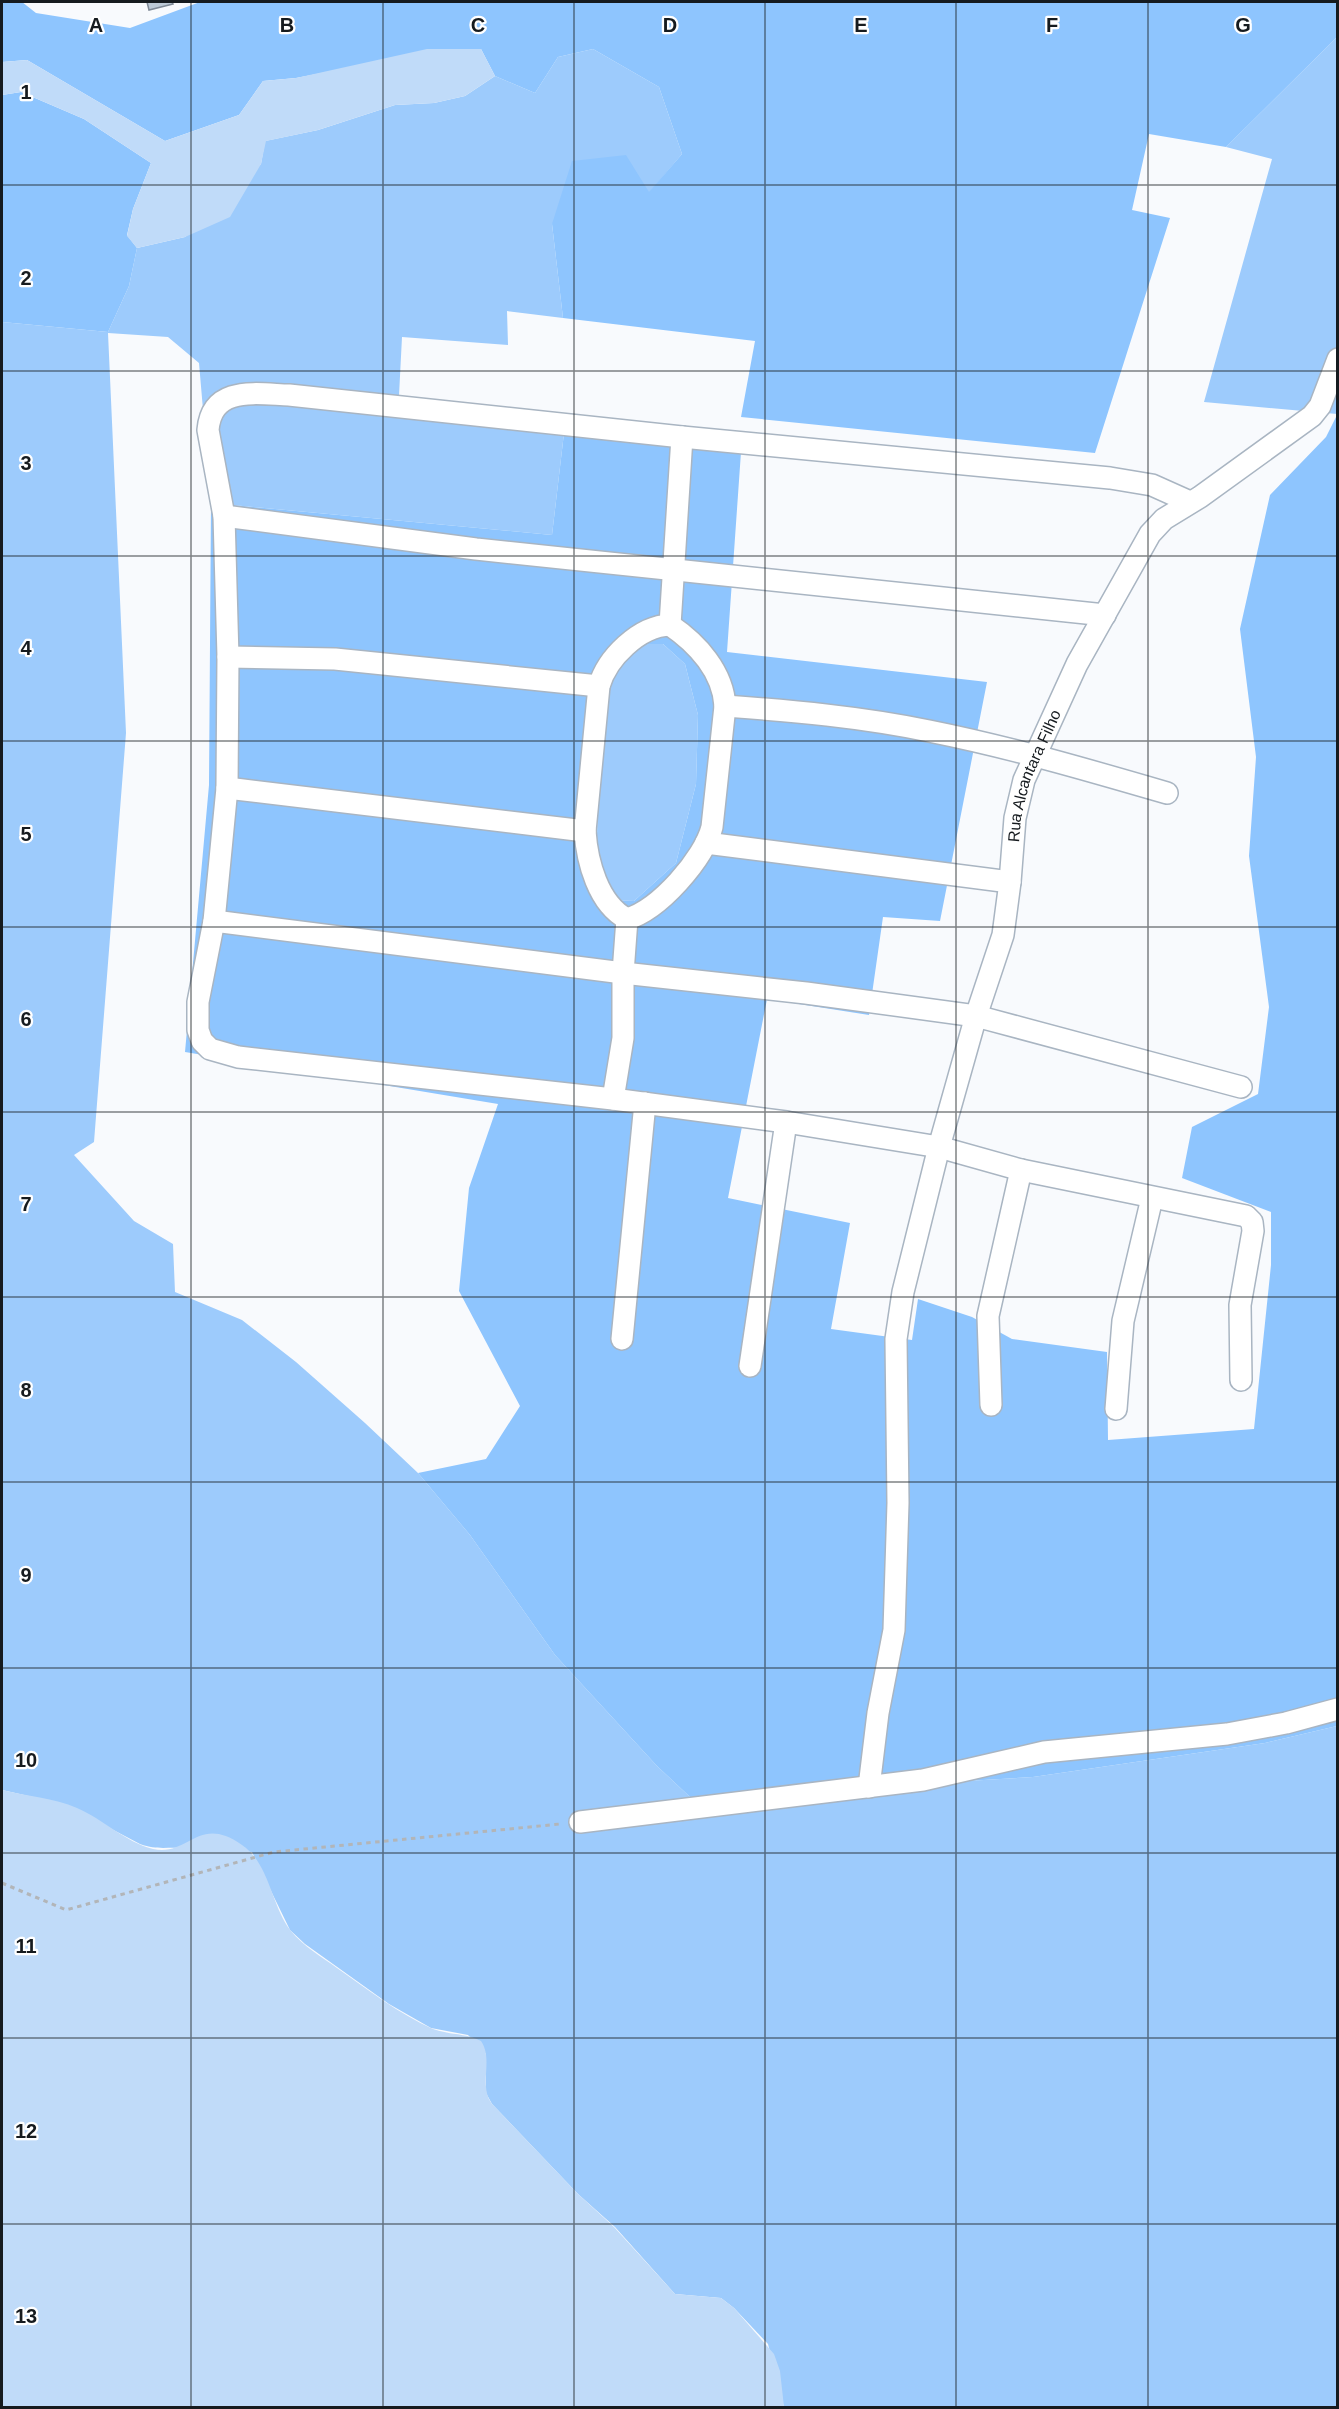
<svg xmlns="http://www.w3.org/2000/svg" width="1339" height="2409" font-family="Helvetica,sans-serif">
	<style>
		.green { fill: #9dcbfc }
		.forest { fill: #8ec5fe; fill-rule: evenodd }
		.water { fill: #c0dbf9 }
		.building { fill: #bcc9d6; stroke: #7e8996; stroke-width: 1.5 }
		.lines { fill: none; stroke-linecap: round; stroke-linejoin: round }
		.street-casing { stroke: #a9b5c2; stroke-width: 24 }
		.path { stroke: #b2b5b8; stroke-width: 3; stroke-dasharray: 4.5 4.5; stroke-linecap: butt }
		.street { stroke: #fff; stroke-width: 21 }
		.grid { fill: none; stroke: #161b1f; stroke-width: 1.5; stroke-opacity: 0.55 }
		.labels { text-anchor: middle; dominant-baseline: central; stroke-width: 4.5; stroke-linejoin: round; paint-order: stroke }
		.street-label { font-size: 16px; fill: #161b1f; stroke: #fff }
		.grid-label { font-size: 20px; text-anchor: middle; font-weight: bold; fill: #161b1f; stroke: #fff; stroke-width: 4.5; stroke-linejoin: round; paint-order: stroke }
	</style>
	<rect width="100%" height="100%" fill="#f8fafd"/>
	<g class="green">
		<path d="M 1337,37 L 1337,414 L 1204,402 L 1272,159 L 1226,147 Z"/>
		<path d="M 593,49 L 659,87 L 682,154 L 649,193 L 552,224 L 563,318 L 507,311 L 508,345 L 402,337 L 398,415 L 564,433 L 552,535 L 211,503 L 199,363 L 168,337 L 108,333 L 126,733 L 94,1142 L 74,1155 L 134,1221 L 173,1244 L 175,1292 L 242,1320 L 296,1362 L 365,1423 L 418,1473 L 470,1535 L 555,1655 L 657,1766 L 705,1811 L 869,1787 L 1033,1777 L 1265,1743 L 1337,1726 L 1337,2407 L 784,2407 L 768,2344 L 734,2308 L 721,2298 L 675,2294 L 615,2227 L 578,2194 L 492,2104 L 486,2093 L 486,2054 L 468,2035 L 431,2028 L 389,2004 L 305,1944 L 290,1930 L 252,1852 C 228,1851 205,1849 181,1848 C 165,1847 157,1850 140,1844 L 64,1804 L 2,1790 L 2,322 L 108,332 L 129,286 L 137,248 L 185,237 L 261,164 L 265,141 L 318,130 L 395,105 L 434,103 L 465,96 L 495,76 L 535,93 L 558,57 Z"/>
		<path d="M 645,644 L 663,644 L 685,664 L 698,715 L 696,784 L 676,863 L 634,901 L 614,900 L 596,854 L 600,769 L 607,696 L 620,660 Z"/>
	</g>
	<g class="forest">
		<path d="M 2,2 L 22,2 L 36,13 L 130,28 L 200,2 L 1338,2 L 1337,37 L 1226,147 L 1149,134 L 1132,210 L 1170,218 L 1095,453 L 741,417 L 755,341 L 563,318 L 552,224 L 572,161 L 626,155 L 649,192 L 682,154 L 659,87 L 593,49 L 558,57 L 535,93 L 495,76 L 481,49 L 348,68 L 296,78 L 263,81 L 239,115 L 165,141 L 27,60 L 2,62 Z"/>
		<path d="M 21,92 L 84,119 L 151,163 L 133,209 L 127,235 L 137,248 L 129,286 L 108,332 L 2,322 L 2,95 Z"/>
		<path d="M 1337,415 L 1337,1726 L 1265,1743 L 1033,1777 L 869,1787 L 705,1811 L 657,1766 L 555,1655 L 470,1535 L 418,1473 L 486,1459 L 520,1406 L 459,1291 L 469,1188 L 498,1104 L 185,1052 L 209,785 L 211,503 L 552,535 L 564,433 L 741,452 L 727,652 L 987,682 L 940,921 L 883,917 L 869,1015 L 767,999 L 728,1198 L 850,1223 L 831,1329 L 912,1340 L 918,1299 L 972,1317 L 1012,1339 L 1107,1352 L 1108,1440 L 1254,1429 L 1271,1265 L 1271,1212 L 1182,1178 L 1192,1127 L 1258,1094 L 1269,1007 L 1249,856 L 1256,757 L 1240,629 L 1270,495 L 1326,437 ZM 645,644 L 663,644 L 685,664 L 698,715 L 696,784 L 676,863 L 634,901 L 614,900 L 596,853 L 600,769 L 607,696 L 620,660 Z"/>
	</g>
	<g class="water">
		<path d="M 427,49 L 481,49 L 495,76 L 465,96 L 434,103 L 395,105 L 318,130 L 266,141 L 261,164 L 230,217 L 185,237 L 137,248 L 127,236 L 133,209 L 151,163 L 84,119 L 21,92 L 2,95 L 2,62 L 27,60 L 165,141 L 239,115 L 263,81 L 296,78 Z"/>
		<path d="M 2,1790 C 26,1796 54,1798 77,1808 C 103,1819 125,1842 153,1849 C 189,1857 198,1814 242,1845 C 270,1864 271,1906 291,1931 C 303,1946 322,1957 337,1968 C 367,1989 399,2014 433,2029 C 449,2035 466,2033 481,2041 C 494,2060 478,2085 492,2104 L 578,2194 L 614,2227 L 675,2294 L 721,2298 L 734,2308 L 774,2354 L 780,2371 L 784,2407 L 2,2407 Z"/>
	</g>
	<path class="building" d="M 147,2 L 172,2 L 173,4 L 149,10 Z"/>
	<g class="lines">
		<g class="street-casing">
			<g id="street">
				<path d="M 1190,502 L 1152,485 L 1110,478 L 682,437 L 289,395 C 256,394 212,385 208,430 L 224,516 L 228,657 L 227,788 L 214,921 L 198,1002 L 198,1030 L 202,1041 L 210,1049 L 238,1057 L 613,1099 L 786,1122 L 939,1147 L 1021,1170 L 1246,1216 L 1252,1222 L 1253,1231 L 1240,1305 L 1241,1380"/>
				<path d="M 224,516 L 476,549 L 1105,615"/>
				<path d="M 228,657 L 335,659 L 599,686"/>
				<path d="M 725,706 C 793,711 862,717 929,731 C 1009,747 1088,770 1167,793"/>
				<path d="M 227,788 L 585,831"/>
				<path d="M 706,843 L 1010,882"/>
				<path d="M 627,919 C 659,910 704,859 712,827 L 725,706 C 723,672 698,644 670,625"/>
				<path d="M 214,921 L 623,973 L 806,993 L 976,1016 L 1241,1087"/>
				<path d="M 613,1099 L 623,1038 L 623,973 L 627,919 C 598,904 587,861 585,831 L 599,686 C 607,658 639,626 670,625 L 682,437"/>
				<path d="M 622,1339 L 645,1103"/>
				<path d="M 750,1366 L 786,1122"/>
				<path d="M 991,1405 L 988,1316 L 1021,1170"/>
				<path d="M 1116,1409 L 1123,1321 L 1152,1198"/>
				<path id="s1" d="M 869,1787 L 878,1713 L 894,1630 L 898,1503 L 896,1339 L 903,1292 L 939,1147 L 976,1016 L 1003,935 L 1010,882 L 1015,818 L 1024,780 L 1077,664 L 1150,534 L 1164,519 L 1200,497 L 1312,416 L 1320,406 L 1338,359"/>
				<path d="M 580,1822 L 923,1780 L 1044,1752 L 1227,1734 L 1286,1723 L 1338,1709"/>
			</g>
		</g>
		<path class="path" d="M 2,1883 L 66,1910 L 274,1852 L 560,1824"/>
		<use href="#street" class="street"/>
	</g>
	<path class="grid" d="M 191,2 L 191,2408M 383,2 L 383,2408M 574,2 L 574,2408M 765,2 L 765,2408M 956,2 L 956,2408M 1148,2 L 1148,2408M 2,185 L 1338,185M 2,371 L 1338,371M 2,556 L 1338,556M 2,741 L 1338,741M 2,927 L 1338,927M 2,1112 L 1338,1112M 2,1297 L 1338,1297M 2,1482 L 1338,1482M 2,1668 L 1338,1668M 2,1853 L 1338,1853M 2,2038 L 1338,2038M 2,2224 L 1338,2224"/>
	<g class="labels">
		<g class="street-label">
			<text stroke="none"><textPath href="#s1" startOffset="1032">Rua Alcantara Filho</textPath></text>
		</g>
	</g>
	<g class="grid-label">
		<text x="96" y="32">A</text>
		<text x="287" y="32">B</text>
		<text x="478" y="32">C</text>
		<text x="670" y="32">D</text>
		<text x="861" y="32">E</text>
		<text x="1052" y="32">F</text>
		<text x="1243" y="32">G</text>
		<text x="26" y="99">1</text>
		<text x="26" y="285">2</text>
		<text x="26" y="470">3</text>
		<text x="26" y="655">4</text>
		<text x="26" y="841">5</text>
		<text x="26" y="1026">6</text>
		<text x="26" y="1211">7</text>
		<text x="26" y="1397">8</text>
		<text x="26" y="1582">9</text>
		<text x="26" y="1767">10</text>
		<text x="26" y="1953">11</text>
		<text x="26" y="2138">12</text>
		<text x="26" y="2323">13</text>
	</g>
	<rect width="1339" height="2409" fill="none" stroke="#161b1f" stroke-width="6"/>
</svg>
